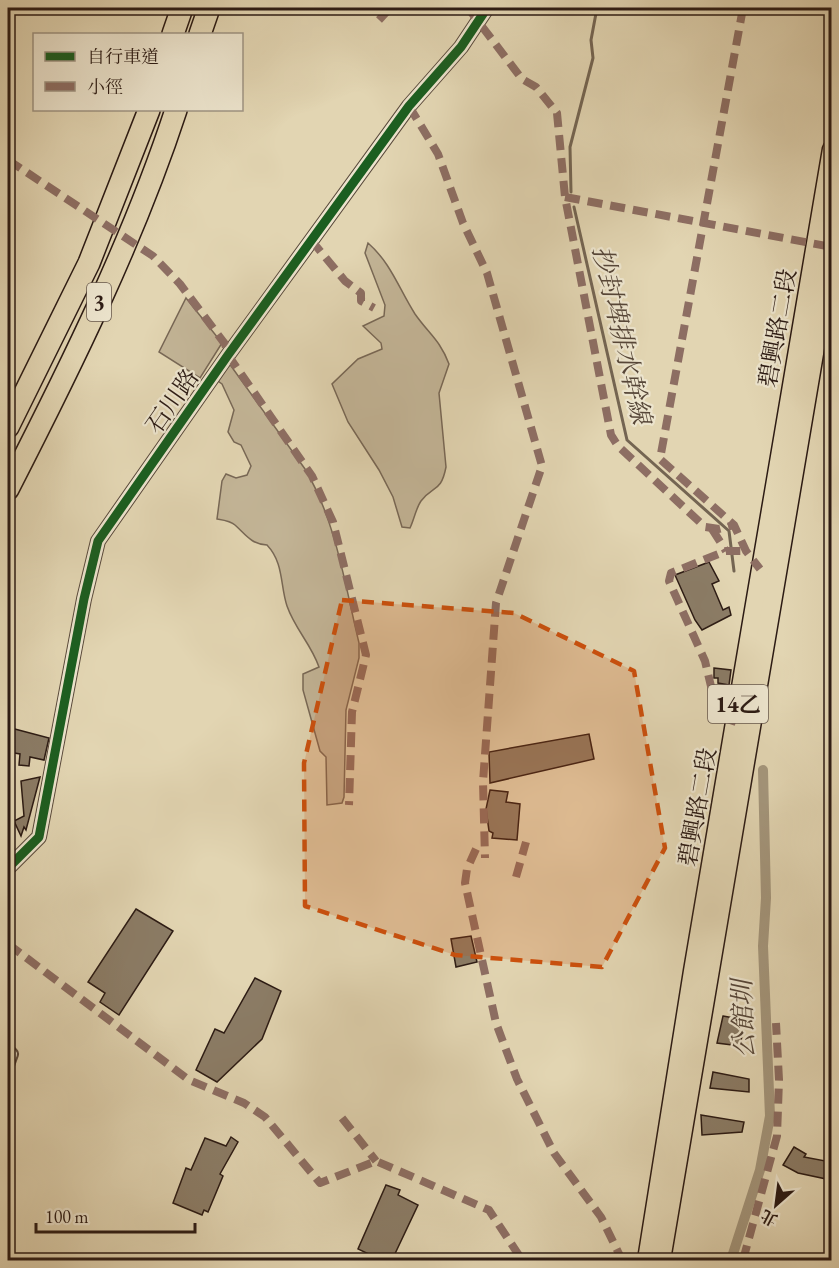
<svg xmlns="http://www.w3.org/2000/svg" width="839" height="1268" font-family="'EB Garamond','Noto Serif TC',serif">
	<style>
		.green { fill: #c3b597; stroke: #786856; stroke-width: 1.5 }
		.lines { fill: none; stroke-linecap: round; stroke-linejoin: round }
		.stream { stroke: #746552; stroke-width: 3 }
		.canal { stroke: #a4967c; stroke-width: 10 }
		.building { fill: #8b7c66; stroke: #2c1b14; stroke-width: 1.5 }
		.minor-casing { stroke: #5a4a3c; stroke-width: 14 }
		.tertiary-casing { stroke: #5a4a3c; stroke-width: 16 }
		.primary-casing { stroke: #2c1b14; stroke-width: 21 }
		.motorway-casing { stroke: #2c1b14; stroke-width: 24 }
		.minor { stroke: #ece4cd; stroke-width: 10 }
		.tertiary { stroke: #ece4cd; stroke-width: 14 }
		.primary { stroke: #e2d5b2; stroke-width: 18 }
		.motorway { stroke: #e2d5b2; stroke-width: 21 }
		.quiet { stroke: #8d6e63; stroke-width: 8; stroke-dasharray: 15 8; stroke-linecap: butt }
		.cycleway-casing { stroke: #ece4cd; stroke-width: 13 }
		.cycleway { stroke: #1b5e20; stroke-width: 9 }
		.marked { fill: #cc500d; fill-opacity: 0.2; stroke: #cc500d; stroke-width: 4.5; stroke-dasharray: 12 8; stroke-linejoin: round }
		.labels { text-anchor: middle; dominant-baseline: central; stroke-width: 4.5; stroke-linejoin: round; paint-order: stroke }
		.shield { fill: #ece4cd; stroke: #66574c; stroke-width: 1.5 }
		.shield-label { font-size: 22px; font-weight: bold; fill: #2c1b14 }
		.street-label { font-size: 24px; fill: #2c1b14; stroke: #ece4cd }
		.water-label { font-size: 26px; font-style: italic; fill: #564638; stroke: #ece4cd }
	</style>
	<rect width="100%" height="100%" fill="#e2d5b2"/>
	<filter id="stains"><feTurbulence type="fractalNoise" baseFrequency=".00333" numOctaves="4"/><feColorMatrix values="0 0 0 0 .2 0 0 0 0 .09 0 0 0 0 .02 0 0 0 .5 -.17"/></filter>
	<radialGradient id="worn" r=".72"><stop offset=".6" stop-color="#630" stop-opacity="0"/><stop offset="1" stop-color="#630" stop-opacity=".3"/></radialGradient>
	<g class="green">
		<path d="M 368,243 C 391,263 399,289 415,314 C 429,334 440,340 449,364 L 439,393 L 446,467 C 441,493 433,485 421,501 C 416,508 414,520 410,528 L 402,527 L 393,497 L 379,470 L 348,422 L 332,384 L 358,359 L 382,349 L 381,343 L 363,326 L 384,316 L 385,305 L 365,253 Z"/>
		<path d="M 186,298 L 222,343 L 200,378 L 159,352 Z"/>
		<path d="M 226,359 L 305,469 C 336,521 345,585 359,643 L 359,658 L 346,710 L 344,797 L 342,803 L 327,805 L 326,757 L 320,751 L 303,690 L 303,674 L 319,667 C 311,644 295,629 287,606 C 280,585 284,563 267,545 C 251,544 246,535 235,525 C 231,521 223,520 217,519 L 222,481 L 226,474 L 236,478 L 247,475 L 251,466 L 241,445 L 234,442 L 228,432 L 234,410 L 222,384 L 215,379 Z"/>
	</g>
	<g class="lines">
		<g class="stream">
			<path d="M 571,192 L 570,147 L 593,58 L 591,40 L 597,8"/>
			<path d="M 574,207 L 627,440 L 729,531 L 734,571"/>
		</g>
		<path class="canal" d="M 731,1260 L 760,1170 L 770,1116 L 763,946 L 766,898 L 763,770"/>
	</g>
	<g class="building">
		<path d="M 709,562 L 719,581 L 712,584 L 723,610 L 729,607 L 731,615 L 702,630 L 695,620 L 675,575 Z"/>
		<path d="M 714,668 L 731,670 L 729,685 L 718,683 L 718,678 L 714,678 Z"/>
		<path d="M 11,728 L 49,738 L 44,760 L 30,757 L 29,766 L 19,765 L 20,754 L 8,752 Z"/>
		<path d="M 589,734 L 594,759 L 490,783 L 489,752 Z"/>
		<path d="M 40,777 L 26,830 L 24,827 L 21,836 L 14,821 L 24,816 L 21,781 Z"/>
		<path d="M 490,790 L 508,792 L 506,802 L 520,804 L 517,840 L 492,838 L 493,833 L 489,831 L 486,809 Z"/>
		<path d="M 136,909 L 173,931 L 119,1015 L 100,1002 L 105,993 L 88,982 Z"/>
		<path d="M 471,936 L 477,962 L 456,967 L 451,939 Z"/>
		<path d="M 255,978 L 281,991 L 262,1039 L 217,1082 L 196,1070 L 215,1029 L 224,1033 Z"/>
		<path d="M 723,1016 L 745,1020 L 740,1046 L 717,1043 Z"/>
		<path d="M 713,1072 L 749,1079 L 749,1092 L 710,1088 Z"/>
		<path d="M 701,1115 L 744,1122 L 742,1132 L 702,1135 Z"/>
		<path d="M 231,1137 L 238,1142 L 220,1174 L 223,1176 L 208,1212 L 204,1210 L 202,1215 L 173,1203 L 186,1168 L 191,1170 L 205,1138 L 226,1146 Z"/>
		<path d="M 794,1147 L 806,1154 L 804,1157 L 831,1162 L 831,1180 L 798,1173 L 783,1165 Z"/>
		<path d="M 386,1185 L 400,1190 L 398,1195 L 418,1205 L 392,1260 L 381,1260 L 358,1249 Z"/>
	</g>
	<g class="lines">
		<g class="minor-casing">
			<path id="minor" d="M 8,1050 L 12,1054 L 8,1065"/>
		</g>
		<g class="tertiary-casing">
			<path id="tertiary" d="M 8,868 L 39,837 L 84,599 L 98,541 L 228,355 L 409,106 L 461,47 L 487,8"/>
		</g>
		<g class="primary-casing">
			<g id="primary">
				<path d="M 647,1260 L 693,971 L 832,149"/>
				<path d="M 661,1260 L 832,247"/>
			</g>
		</g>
		<g class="motorway-casing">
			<g id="motorway">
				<path d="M 173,34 L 182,8"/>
				<path d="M 200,34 L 209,8"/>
				<path d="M 8,427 L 89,263 L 149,110"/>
				<path d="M 8,489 C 71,366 133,241 176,110"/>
			</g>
		</g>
		<use href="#minor" class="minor"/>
		<use href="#tertiary" class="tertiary"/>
		<use href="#primary" class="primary"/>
		<use href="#motorway" class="motorway"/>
		<g class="quiet">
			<path d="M 468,8 L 522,79 L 536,87 L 557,113 L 565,197 L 611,435 L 618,446 L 705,527 L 719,529 L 734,525"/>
			<path d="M 743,8 L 660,459 L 734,525 L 746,551 L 760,569"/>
			<path d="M 379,20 L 390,8"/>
			<path d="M 409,106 L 438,154 L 463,223 L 487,273 L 542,466 L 496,603 L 483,782 L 485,858"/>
			<path d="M 8,160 L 153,256 L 180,284 L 225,344 L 228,355 L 312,476 L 333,522 L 366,655 L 352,712 L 349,805"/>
			<path d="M 565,197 L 832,247"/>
			<path d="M 311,240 L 345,281 L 361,293 L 361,301 L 374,308"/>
			<path d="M 712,529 L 726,551"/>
			<path d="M 736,722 L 718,716 L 705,661 L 669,581 L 671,573 L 726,551 L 746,551"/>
			<path d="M 476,849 L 467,869 L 465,883 L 496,1023 L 517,1079 L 554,1153 L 601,1217 L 622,1260"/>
			<path d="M 516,877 L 526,842"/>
			<path d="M 8,944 L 189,1080 L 244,1103 L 265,1117 L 320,1183 L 376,1161 L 489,1210 L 522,1260"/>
			<path d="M 342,1118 L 376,1161"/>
			<path d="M 743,1260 L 777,1136 L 779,1080 L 776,1023"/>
		</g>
		<g class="cycleway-casing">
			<path id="cycleway" d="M 8,868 L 39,837 L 84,599 L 98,541 L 228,355 L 409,106 L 461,47 L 487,8"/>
		</g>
		<use href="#cycleway" class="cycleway"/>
	</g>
	<path class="marked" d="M 342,600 L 514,613 L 634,671 L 665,848 L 602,967 L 455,955 L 305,906 L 304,763 Z"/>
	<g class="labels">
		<g class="shield">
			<rect x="87" y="283" width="24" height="38" rx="4.5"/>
			<rect x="708" y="685" width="60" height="38" rx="4.5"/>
		</g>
		<g class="shield-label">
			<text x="99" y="302">3</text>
			<text x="738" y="704">14乙</text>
		</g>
		<g class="street-label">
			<text transform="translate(777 328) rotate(-80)">碧興路二段</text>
			<text transform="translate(172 401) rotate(-55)">石川路</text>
			<text transform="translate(697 807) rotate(-80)">碧興路二段</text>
		</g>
		<g class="water-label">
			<text transform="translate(622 335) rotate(77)">抄封埤排水幹線</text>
			<text transform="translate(743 1019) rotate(-92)">公館圳</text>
		</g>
	</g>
	<rect width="839" height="1268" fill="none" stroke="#e2d5b2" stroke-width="30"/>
	<rect x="9" y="9" width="821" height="1250" fill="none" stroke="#2c1b14" stroke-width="3"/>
	<rect x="15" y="15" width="809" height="1238" fill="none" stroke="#2c1b14" stroke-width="1.5"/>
	<rect x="33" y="33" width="210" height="78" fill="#ece4cd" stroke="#9f9483" stroke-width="1.5"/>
	<rect x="45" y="52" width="30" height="9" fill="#1b5e20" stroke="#9f9483" stroke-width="1.5"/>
	<text x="87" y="63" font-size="18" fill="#2c1b14">自行車道</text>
	<rect x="45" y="82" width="30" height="9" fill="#8d6e63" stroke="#9f9483" stroke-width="1.5"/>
	<text x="87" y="93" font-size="18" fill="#2c1b14">小徑</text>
	<g transform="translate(776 1205) rotate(208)" stroke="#ece4cd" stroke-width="4.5" paint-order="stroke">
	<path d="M0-4.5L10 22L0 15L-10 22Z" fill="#2c1b14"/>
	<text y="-9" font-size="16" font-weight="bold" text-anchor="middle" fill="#2c1b14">北</text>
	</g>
	<path d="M36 1223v9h159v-9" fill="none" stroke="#2c1b14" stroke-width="3"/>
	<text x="45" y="1223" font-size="18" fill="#2c1b14" stroke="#ece4cd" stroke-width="4.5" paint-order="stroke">100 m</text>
	<rect width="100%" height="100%" filter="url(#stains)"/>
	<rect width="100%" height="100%" fill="url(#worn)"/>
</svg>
